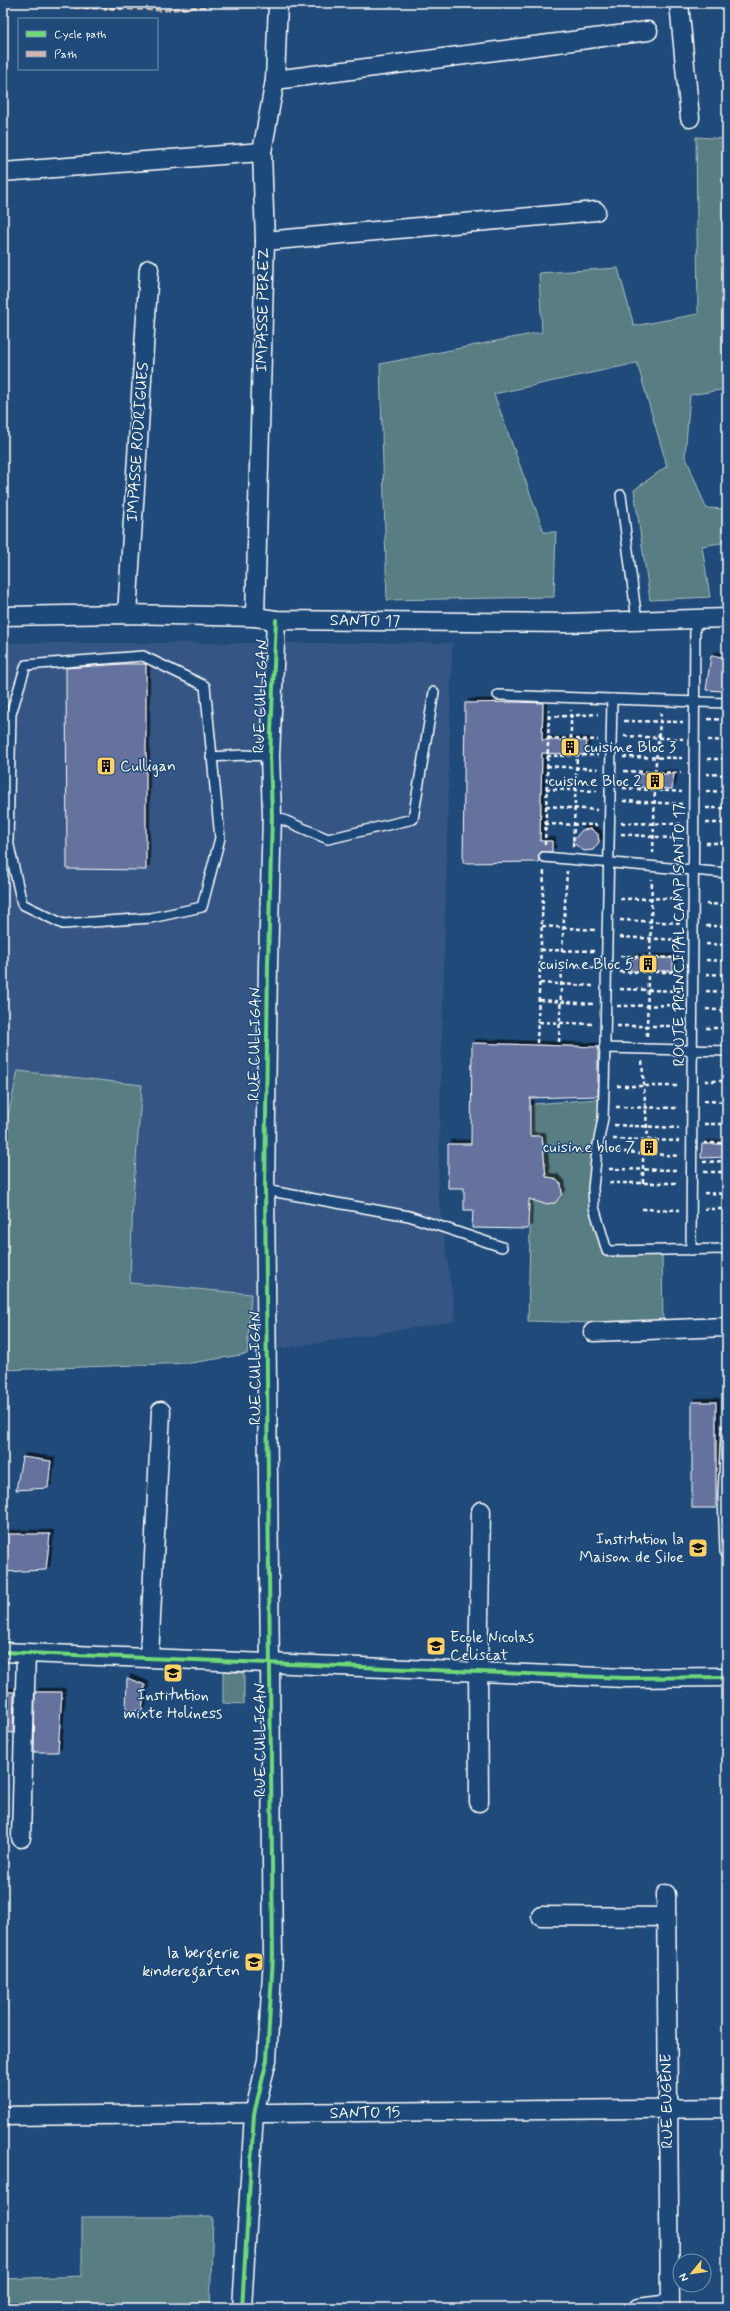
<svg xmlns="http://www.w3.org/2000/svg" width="730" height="2311" font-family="Mynerve,sans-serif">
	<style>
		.built { fill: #345685 }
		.green { fill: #597d82; stroke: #acbec0 }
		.building { fill: #65729e; stroke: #fff; filter: url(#shadow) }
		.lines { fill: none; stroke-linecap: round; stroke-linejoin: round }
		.lane-casing { stroke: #fff; stroke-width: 12 }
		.street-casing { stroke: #fff; stroke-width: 21 }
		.path { stroke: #fff; stroke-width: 2.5; stroke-dasharray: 4 3; stroke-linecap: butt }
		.lane { stroke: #1f4a7a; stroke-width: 9 }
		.street { stroke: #1f4a7a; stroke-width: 18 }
		.quiet { stroke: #d1b7ad; stroke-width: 3; stroke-dasharray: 6 3; stroke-linecap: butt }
		.cycleway-casing { stroke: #1f4a7a; stroke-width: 6 }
		.cycleway { stroke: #71d979; stroke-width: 4 }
		.labels { text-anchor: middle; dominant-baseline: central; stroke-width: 3; stroke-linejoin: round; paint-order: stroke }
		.street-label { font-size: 16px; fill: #fff; stroke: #1f4a7a }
		.poi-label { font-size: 16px; fill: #fff; stroke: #1f4a7a; text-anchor: end }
	</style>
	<defs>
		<filter id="shadow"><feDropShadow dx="3.5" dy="-3.5" stdDeviation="0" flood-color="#0009"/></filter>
	</defs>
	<rect width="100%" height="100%" fill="#1f4a7a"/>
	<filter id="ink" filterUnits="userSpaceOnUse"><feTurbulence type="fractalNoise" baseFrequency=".025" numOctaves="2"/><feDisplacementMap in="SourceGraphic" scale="8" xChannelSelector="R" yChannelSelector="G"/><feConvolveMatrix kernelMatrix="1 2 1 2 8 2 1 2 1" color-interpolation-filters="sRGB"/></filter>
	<g filter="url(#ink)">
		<path class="built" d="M 3,643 L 452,643 L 438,1195 L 456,1321 L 247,1354 L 251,1294 L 130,1284 L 133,1197 L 18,1071 L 3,1139 Z"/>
		<g class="green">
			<path d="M 696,137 L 727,139 L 727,389 L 690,395 L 685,455 L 706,508 L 727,509 L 727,542 L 702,546 L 710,597 L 650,600 L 634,490 L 667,466 L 637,363 L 494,394 L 544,532 L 556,532 L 554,597 L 387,600 L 380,364 L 542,332 L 539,273 L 618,268 L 634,326 L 698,314 Z"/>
			<path d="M 18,1071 L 142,1085 L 133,1197 L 130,1283 L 251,1294 L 247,1354 L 191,1363 L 3,1370 L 3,1139 Z"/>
			<path d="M 598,1099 L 600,1115 L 591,1206 L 605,1254 L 662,1253 L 663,1325 L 528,1321 L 533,1104 Z"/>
			<path d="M 223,1671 L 244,1673 L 244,1704 L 223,1703 Z"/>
			<path d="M 82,2217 L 213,2217 L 210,2308 L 3,2308 L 3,2279 L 82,2276 Z"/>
		</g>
		<g class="building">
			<path d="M 711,656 L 727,657 L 723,691 L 706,690 Z"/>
			<path d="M 123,664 L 146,664 L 146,870 L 67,869 L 66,668 Z"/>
			<path d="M 516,702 L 543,703 L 542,740 L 587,741 L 585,755 L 542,753 L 540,841 L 552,841 L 552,852 L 541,852 L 538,856 L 539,862 L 463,863 L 465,703 Z"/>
			<path d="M 637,774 L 674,774 L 672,789 L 637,787 Z"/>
			<path d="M 591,829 L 598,834 L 599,842 L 593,850 L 584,851 L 572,842 L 582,830 Z"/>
			<path d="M 631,958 L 673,958 L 673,971 L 630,971 Z"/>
			<path d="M 472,1043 L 598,1047 L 598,1096 L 530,1098 L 530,1136 L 542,1136 L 546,1177 L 554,1178 L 561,1184 L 562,1194 L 555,1203 L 544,1204 L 529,1199 L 528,1229 L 472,1228 L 473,1210 L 464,1210 L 464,1188 L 448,1188 L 448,1144 L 471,1144 Z"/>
			<path d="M 702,1144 L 727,1144 L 727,1157 L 701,1158 Z"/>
			<rect x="692" y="1402" width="24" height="106"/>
			<path d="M 22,1457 L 51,1461 L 48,1488 L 16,1490 Z"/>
			<path d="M 3,1534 L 50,1534 L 46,1570 L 3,1572 Z"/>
			<path d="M 127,1678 L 145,1685 L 142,1710 L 126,1711 Z"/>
			<path d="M 3,1692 L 14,1692 L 13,1733 L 3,1732 Z"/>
			<path d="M 35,1692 L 62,1692 L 58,1752 L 34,1752 Z"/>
		</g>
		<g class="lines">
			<g class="lane-casing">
				<g id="lane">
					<path d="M 621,495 L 637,621"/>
					<path d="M 143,656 L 205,686 L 220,838 L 202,907 L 151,918 L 63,924 L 22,904 L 8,841 L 11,714 L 26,665 Z"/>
					<path d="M 498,695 L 727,703"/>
					<path d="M 612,699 L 604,1090 L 603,1118 L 597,1150 L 593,1188 L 594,1207 L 607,1251 L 727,1249"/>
					<path d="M 211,757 L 243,755 L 270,756"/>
					<path d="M 272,815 L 328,839 L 413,819 L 434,692"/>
					<path d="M 544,857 L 727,873"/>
					<path d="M 604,1048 L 727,1051"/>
					<path d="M 265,1190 L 409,1216 L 502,1247"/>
					<path d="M 691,1250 L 695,619"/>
					<path d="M 726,1430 L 723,1495 L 725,1552 L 727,1552"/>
				</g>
			</g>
			<g class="street-casing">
				<g id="street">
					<path d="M 679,3 L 690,118"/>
					<path d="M 275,80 L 648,31"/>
					<path d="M 3,172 L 262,152"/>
					<path d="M 265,241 L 596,211"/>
					<path d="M 127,614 L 149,269"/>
					<path d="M 3,616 L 127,614 L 255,617 L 276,620 L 565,623 L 727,618"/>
					<path d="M 255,617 L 265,241 L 262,152 L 275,80 L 278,3"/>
					<path d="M 593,1332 L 727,1327"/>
					<path d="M 3,1652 L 625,1678 L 727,1677"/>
					<path d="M 149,1658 L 161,1411"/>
					<path d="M 479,1802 L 478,1672 L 481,1511"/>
					<path d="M 21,1838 L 26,1653"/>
					<path d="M 666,1894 L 670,2308"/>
					<path d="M 541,1916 L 666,1917"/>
					<path d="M 3,2116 L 727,2108"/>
					<path d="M 242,2308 L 254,2114 L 267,2060 L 273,1956 L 265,1190 L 268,964 L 272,815 L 270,756 L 276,620"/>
					<path d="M 638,2308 L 670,2304"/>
				</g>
			</g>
			<g class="path">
				<path d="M 548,717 L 598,714"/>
				<path d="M 708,719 L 727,720"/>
				<path d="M 624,721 L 683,722"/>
				<path d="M 624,736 L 683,739"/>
				<path d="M 548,738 L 598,740"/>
				<path d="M 571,739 L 571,710"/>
				<path d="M 708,740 L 727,741"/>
				<path d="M 547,756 L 598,755"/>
				<path d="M 623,757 L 682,758"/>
				<path d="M 707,759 L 727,759"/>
				<path d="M 547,766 L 598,769"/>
				<path d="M 624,771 L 681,773"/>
				<path d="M 655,772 L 661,713"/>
				<path d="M 706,774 L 727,775"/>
				<path d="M 623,788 L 682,792"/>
				<path d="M 546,789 L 597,791"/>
				<path d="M 706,791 L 727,792"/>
				<path d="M 623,801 L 682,804"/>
				<path d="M 546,806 L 597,810"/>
				<path d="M 706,808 L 727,808"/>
				<path d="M 621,823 L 682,824"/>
				<path d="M 706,823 L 727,823"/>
				<path d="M 545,824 L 597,825"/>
				<path d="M 621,834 L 682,839"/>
				<path d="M 706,843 L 727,843"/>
				<path d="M 545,845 L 549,710"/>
				<path d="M 573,847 L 577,756"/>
				<path d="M 653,853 L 655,790"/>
				<path d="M 620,899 L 681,898"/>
				<path d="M 706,904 L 727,905"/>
				<path d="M 620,920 L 681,923"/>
				<path d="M 542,926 L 595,930"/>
				<path d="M 706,926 L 727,926"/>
				<path d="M 620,937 L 681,940"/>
				<path d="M 706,944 L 727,945"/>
				<path d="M 541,950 L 594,951"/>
				<path d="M 562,951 L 567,871"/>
				<path d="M 620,956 L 681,958"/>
				<path d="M 650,957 L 652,879"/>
				<path d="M 706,960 L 727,961"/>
				<path d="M 541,964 L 594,968"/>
				<path d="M 620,972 L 681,972"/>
				<path d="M 706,974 L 727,975"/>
				<path d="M 540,983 L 594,986"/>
				<path d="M 620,989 L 680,991"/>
				<path d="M 706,991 L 727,992"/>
				<path d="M 540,1000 L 593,1004"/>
				<path d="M 617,1006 L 680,1005"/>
				<path d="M 706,1009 L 727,1011"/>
				<path d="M 539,1022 L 593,1024"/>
				<path d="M 617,1026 L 680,1026"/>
				<path d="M 706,1028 L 727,1028"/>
				<path d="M 647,1036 L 648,972"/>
				<path d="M 559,1042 L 562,966"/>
				<path d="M 537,1043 L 544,870"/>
				<path d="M 642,1061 L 648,1140"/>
				<path d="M 705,1081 L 726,1081"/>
				<path d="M 617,1086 L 680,1086"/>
				<path d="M 704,1101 L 727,1102"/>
				<path d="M 616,1107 L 679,1108"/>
				<path d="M 704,1124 L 725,1124"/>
				<path d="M 614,1125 L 679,1128"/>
				<path d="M 613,1139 L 679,1141"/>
				<path d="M 704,1143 L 725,1143"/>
				<path d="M 726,1143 L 726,1063"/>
				<path d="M 610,1151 L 679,1156"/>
				<path d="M 703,1162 L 727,1161"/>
				<path d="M 609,1169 L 679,1170"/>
				<path d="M 704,1172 L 727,1172"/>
				<path d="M 609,1183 L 679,1183"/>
				<path d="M 643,1183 L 643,1153"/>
				<path d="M 704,1193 L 727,1194"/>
				<path d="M 642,1209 L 679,1210"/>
				<path d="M 704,1209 L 727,1209"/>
			</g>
			<use href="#lane" class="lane"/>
			<use href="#street" class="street"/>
			<g class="quiet">
				<path d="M 38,6 L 163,10 L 245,3"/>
				<path d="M 3,2073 L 6,2003"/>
			</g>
			<g class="cycleway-casing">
				<g id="cycleway">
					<path d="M 3,1652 L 625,1678 L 727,1677"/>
					<path d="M 242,2308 L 254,2114 L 267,2060 L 273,1956 L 265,1190 L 268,964 L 272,815 L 270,756 L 276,620"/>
				</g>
			</g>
			<use href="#cycleway" class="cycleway"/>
		</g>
	</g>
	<defs>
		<g id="building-square" transform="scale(1)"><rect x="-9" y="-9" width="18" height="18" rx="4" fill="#ffd166" stroke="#1f4a7a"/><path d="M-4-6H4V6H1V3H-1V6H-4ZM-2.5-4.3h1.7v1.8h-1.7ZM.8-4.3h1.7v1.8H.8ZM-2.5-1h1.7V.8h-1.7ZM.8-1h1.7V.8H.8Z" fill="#111"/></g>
		<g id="school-square" transform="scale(1)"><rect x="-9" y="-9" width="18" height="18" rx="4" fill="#ffd166" stroke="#1f4a7a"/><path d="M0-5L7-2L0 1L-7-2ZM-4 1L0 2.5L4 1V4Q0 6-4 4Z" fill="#111"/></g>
	</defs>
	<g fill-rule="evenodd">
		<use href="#building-square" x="570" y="747"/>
		<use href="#building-square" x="106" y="766"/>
		<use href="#building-square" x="655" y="781"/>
		<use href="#building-square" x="648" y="964"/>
		<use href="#building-square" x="649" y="1147"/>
		<use href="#school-square" x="698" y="1548"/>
		<use href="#school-square" x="436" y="1646"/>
		<use href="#school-square" x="173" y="1673"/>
		<use href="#school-square" x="254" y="1962"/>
	</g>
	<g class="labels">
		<g class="street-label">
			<text transform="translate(263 310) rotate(-89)">IMPASSE PEREZ</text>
			<text transform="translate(138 442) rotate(-86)">IMPASSE RODRIGUES</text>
			<text transform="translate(365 621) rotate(1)">SANTO 17</text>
			<text transform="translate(261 696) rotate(-88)">RUE CULLIGAN</text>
			<text transform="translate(679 935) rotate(-90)">ROUTE PRINCIPAL CAMP SANTO 17</text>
			<text transform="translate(255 1044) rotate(-89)">RUE CULLIGAN</text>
			<text transform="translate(255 1368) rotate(-90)">RUE CULLIGAN</text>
			<text transform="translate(260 1740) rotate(-90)">RUE CULLIGAN</text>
			<text transform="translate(667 2101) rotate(-91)">RUE EUGÈNE</text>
			<text transform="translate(365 2113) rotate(-1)">SANTO 15</text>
		</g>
		<g class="poi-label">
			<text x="584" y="747" text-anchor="start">cuisine Bloc 3</text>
			<text x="120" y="766" text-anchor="start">Culligan</text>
			<text x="641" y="781">cuisine Bloc 2</text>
			<text x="634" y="964">cuisine Bloc 5</text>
			<text x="635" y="1147">cuisine bloc 7</text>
			<text x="684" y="1539">Institution la<tspan x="684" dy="18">Maison de Siloe</tspan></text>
			<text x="450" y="1637" text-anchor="start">Ecole Nicolas<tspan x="450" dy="18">Celiscat</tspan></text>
			<text x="173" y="1695" text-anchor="middle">Institution<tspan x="173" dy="18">mixte Holiness</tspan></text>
			<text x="240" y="1953">la bergerie<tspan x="240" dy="18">kinderegarten</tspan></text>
		</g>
	</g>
	<rect width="730" height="2311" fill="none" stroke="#1f4a7a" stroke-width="16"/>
	<rect x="8" y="8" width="714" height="2295" fill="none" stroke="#fff" stroke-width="1.5" filter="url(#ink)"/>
	<rect x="18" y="18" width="140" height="52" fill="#1f4a7a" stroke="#7992af"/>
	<rect x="26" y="31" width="20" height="6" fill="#71d979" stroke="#7992af"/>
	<text x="54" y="38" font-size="12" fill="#ffffff">Cycle path</text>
	<rect x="26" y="51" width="20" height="6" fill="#d1b7ad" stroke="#7992af"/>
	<text x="54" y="58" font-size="12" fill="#ffffff">Path</text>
	<g transform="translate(692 2273) rotate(241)"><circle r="19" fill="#1f4a7a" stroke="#7992af"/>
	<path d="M0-3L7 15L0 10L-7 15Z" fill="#ffd166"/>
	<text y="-6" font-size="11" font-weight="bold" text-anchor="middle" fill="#ffffff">N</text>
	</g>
</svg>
